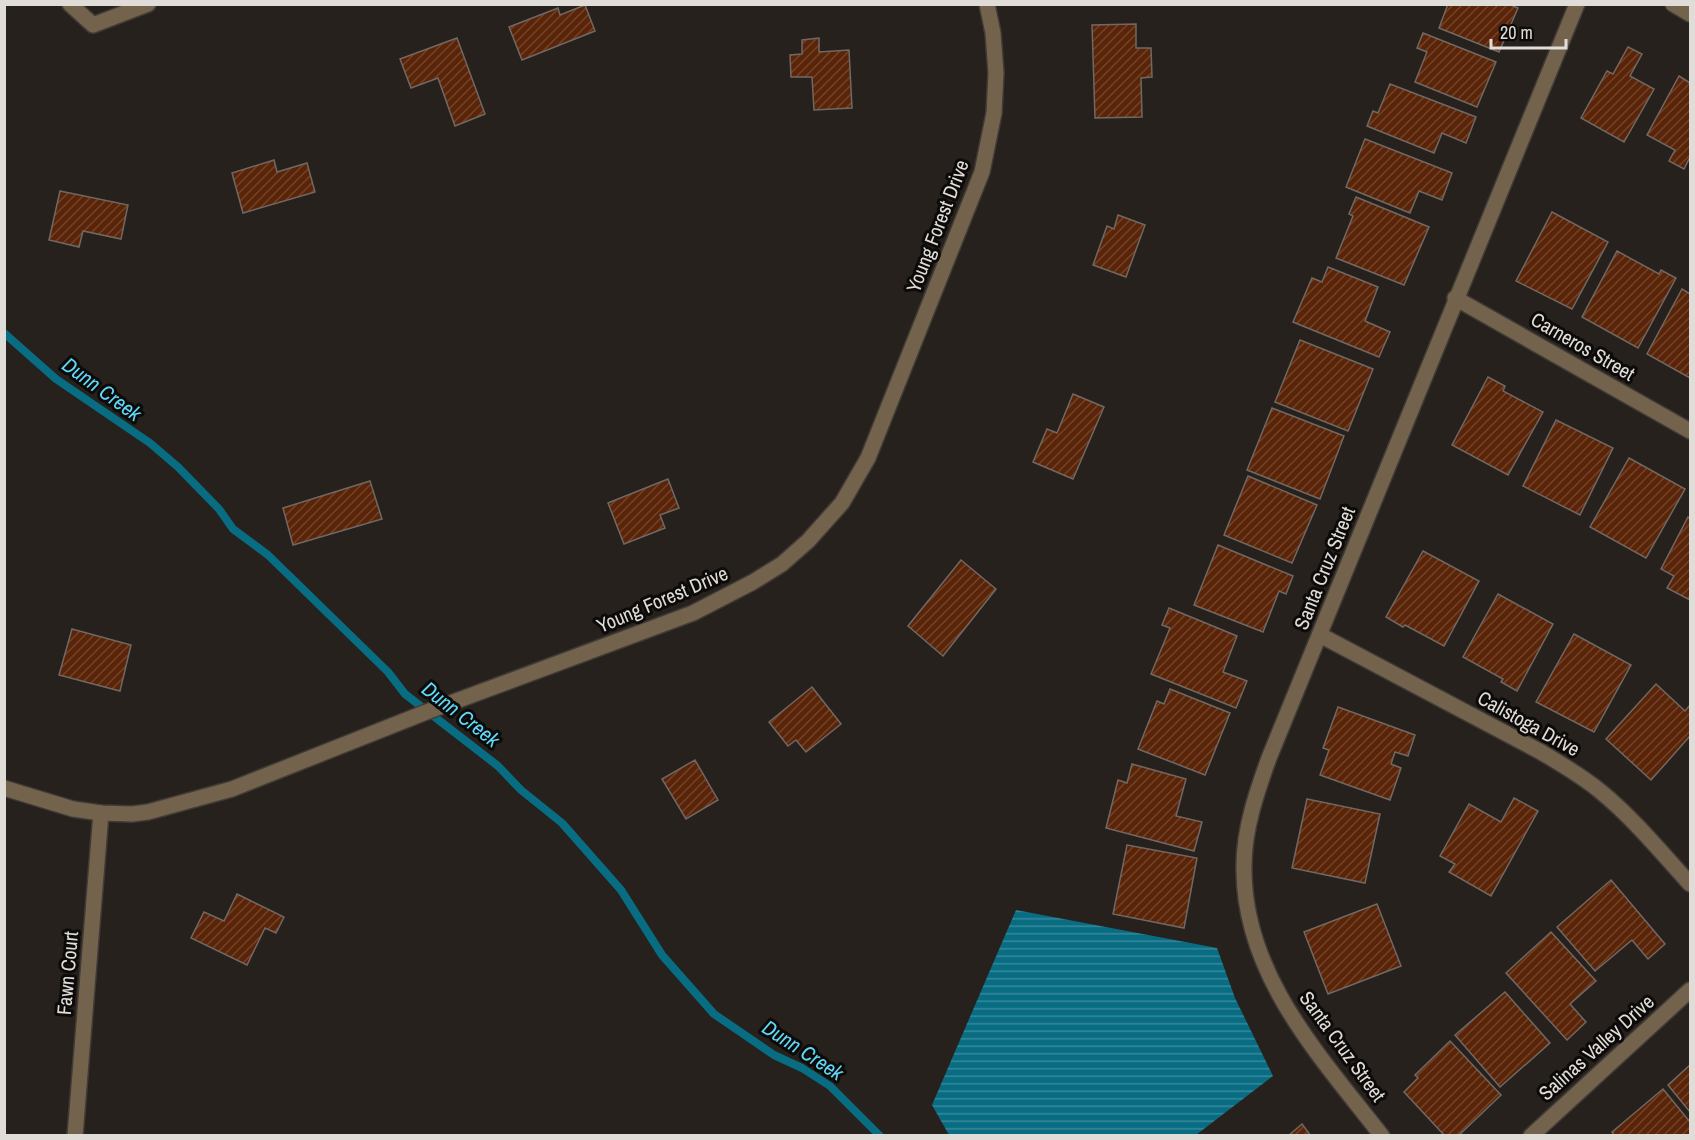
<svg xmlns="http://www.w3.org/2000/svg" width="1695" height="1140" font-family="'Archivo Narrow',sans-serif">
	<style>
		.water { fill: url(#water-rules) }
		.lines { fill: none; stroke-linecap: round; stroke-linejoin: round }
		.stream { stroke: #086d83; stroke-width: 8 }
		.building { fill: url(#building-hatch); stroke: #716864; stroke-width: 1.5 }
		.minor-casing { stroke: #403b36; stroke-width: 18 }
		.minor { stroke: #73634d; stroke-width: 15 }
		.labels { text-anchor: middle; dominant-baseline: central; stroke-width: 6; stroke-linejoin: round; paint-order: stroke }
		.street-label { font-size: 20px; fill: #e0ddd9; stroke: #0d0b09 }
		.water-label { font-size: 21px; font-style: italic; fill: #5fd9fa; stroke: #0d0b09 }
	</style>
	<defs>
		<pattern id="water-rules" width="6" height="5" patternUnits="userSpaceOnUse" patternTransform="scale(1.5)"><rect width="6" height="5" fill="#086d83"/><path d="M0 2.5h6" fill="none" stroke="#38889a"/></pattern>
		<pattern id="building-hatch" width="6" height="6" patternUnits="userSpaceOnUse" patternTransform="scale(1.5)"><rect width="6" height="6" fill="#592407"/><path d="M-1 1l2-2M0 6l6-6M5 7l2-2" fill="none" stroke="#71432b"/></pattern>
	</defs>
	<rect width="100%" height="100%" fill="#26211c"/>
	<path class="water" d="M 1016,910 L 1217,948 L 1235,998 L 1273,1076 L 1196,1135 L 949,1135 L 932,1105 Z"/>
	<g class="lines">
		<path class="stream" d="M 4,333 L 56,379 L 150,443 L 178,467 L 219,509 L 233,529 L 268,555 L 388,672 L 405,694 L 498,766 L 521,790 L 562,823 L 621,890 L 662,955 L 714,1014 L 774,1055 L 802,1068 L 830,1086 L 880,1136"/>
	</g>
	<g class="building">
		<path d="M 1448,4 L 1508,4 L 1518,8 L 1499,52 L 1439,28 Z"/>
		<path d="M 585,5 L 595,31 L 522,60 L 509,27 L 558,8 L 560,15 Z"/>
		<path d="M 1136,24 L 1136,48 L 1151,48 L 1152,77 L 1141,78 L 1142,117 L 1095,118 L 1092,25 Z"/>
		<path d="M 1423,33 L 1496,62 L 1477,107 L 1415,82 L 1427,52 L 1417,48 Z"/>
		<path d="M 457,38 L 485,114 L 455,126 L 438,78 L 411,88 L 400,59 Z"/>
		<path d="M 819,38 L 819,52 L 849,50 L 852,108 L 814,110 L 812,77 L 791,77 L 790,55 L 802,54 L 802,40 Z"/>
		<path d="M 1628,47 L 1642,54 L 1630,76 L 1654,89 L 1624,142 L 1581,118 L 1607,71 L 1613,74 Z"/>
		<path d="M 1679,76 L 1690,83 L 1690,157 L 1684,169 L 1669,161 L 1675,150 L 1647,135 Z"/>
		<path d="M 1390,84 L 1476,117 L 1466,143 L 1442,133 L 1434,153 L 1367,126 L 1373,111 L 1378,113 Z"/>
		<path d="M 1365,139 L 1452,173 L 1442,200 L 1419,191 L 1410,213 L 1346,187 Z"/>
		<path d="M 274,160 L 277,172 L 307,163 L 315,192 L 243,213 L 232,173 Z"/>
		<path d="M 60,191 L 128,205 L 121,239 L 83,231 L 79,247 L 49,240 Z"/>
		<path d="M 1356,197 L 1429,227 L 1404,285 L 1336,258 L 1353,216 L 1349,214 Z"/>
		<path d="M 1552,212 L 1608,242 L 1572,309 L 1516,281 Z"/>
		<path d="M 1118,215 L 1145,225 L 1126,277 L 1093,265 L 1107,226 L 1114,229 Z"/>
		<path d="M 1617,251 L 1659,274 L 1661,270 L 1676,278 L 1638,348 L 1582,317 Z"/>
		<path d="M 1328,267 L 1378,287 L 1365,321 L 1390,332 L 1379,357 L 1293,322 L 1312,278 L 1322,282 Z"/>
		<path d="M 1682,289 L 1690,294 L 1690,378 L 1647,354 Z"/>
		<path d="M 1300,340 L 1373,369 L 1348,431 L 1275,402 Z"/>
		<path d="M 1488,377 L 1505,386 L 1503,391 L 1543,412 L 1508,475 L 1452,445 Z"/>
		<path d="M 1073,394 L 1104,407 L 1073,479 L 1033,462 L 1047,429 L 1057,433 Z"/>
		<path d="M 1272,408 L 1344,436 L 1320,499 L 1247,470 Z"/>
		<path d="M 1556,420 L 1613,448 L 1580,515 L 1523,486 Z"/>
		<path d="M 1629,458 L 1685,489 L 1646,558 L 1590,527 Z"/>
		<path d="M 1248,476 L 1317,505 L 1292,563 L 1224,535 Z"/>
		<path d="M 668,479 L 679,508 L 660,515 L 665,528 L 624,544 L 608,503 Z"/>
		<path d="M 370,481 L 382,519 L 293,545 L 283,508 Z"/>
		<path d="M 1688,517 L 1690,519 L 1690,600 L 1667,588 L 1674,576 L 1661,569 Z"/>
		<path d="M 1218,545 L 1293,576 L 1286,594 L 1279,591 L 1263,632 L 1194,605 Z"/>
		<path d="M 1423,551 L 1479,581 L 1444,646 L 1405,625 L 1403,627 L 1386,617 Z"/>
		<path d="M 961,560 L 996,589 L 943,656 L 908,626 Z"/>
		<path d="M 1498,594 L 1553,624 L 1517,691 L 1501,682 L 1503,679 L 1463,657 Z"/>
		<path d="M 1169,608 L 1237,636 L 1223,672 L 1247,681 L 1236,708 L 1151,674 L 1170,628 L 1162,625 Z"/>
		<path d="M 72,629 L 131,645 L 120,691 L 59,675 Z"/>
		<path d="M 1574,634 L 1631,665 L 1594,732 L 1536,702 Z"/>
		<path d="M 1656,684 L 1685,711 L 1690,705 L 1690,736 L 1651,780 L 1606,739 Z"/>
		<path d="M 812,687 L 841,724 L 806,752 L 796,740 L 788,746 L 769,722 Z"/>
		<path d="M 1170,689 L 1230,713 L 1205,775 L 1138,749 L 1157,701 L 1164,704 Z"/>
		<path d="M 1338,707 L 1415,735 L 1408,756 L 1395,752 L 1391,764 L 1401,768 L 1390,800 L 1320,775 L 1329,750 L 1323,748 Z"/>
		<path d="M 695,760 L 718,800 L 686,819 L 662,779 Z"/>
		<path d="M 1132,764 L 1186,779 L 1176,816 L 1202,822 L 1194,851 L 1106,828 L 1118,780 L 1127,783 Z"/>
		<path d="M 1514,798 L 1538,811 L 1491,896 L 1449,872 L 1455,864 L 1440,856 L 1469,804 L 1501,822 Z"/>
		<path d="M 1307,799 L 1380,814 L 1365,883 L 1292,868 Z"/>
		<path d="M 1127,845 L 1197,858 L 1184,928 L 1113,914 Z"/>
		<path d="M 1611,880 L 1665,944 L 1648,959 L 1632,940 L 1595,971 L 1557,927 Z"/>
		<path d="M 237,894 L 284,917 L 276,933 L 265,928 L 247,965 L 191,938 L 204,912 L 224,921 Z"/>
		<path d="M 1377,904 L 1401,966 L 1328,994 L 1304,932 Z"/>
		<path d="M 1551,932 L 1596,981 L 1570,1004 L 1586,1022 L 1567,1040 L 1506,973 Z"/>
		<path d="M 1505,992 L 1550,1043 L 1500,1087 L 1455,1035 Z"/>
		<path d="M 1450,1041 L 1501,1095 L 1458,1136 L 1445,1136 L 1404,1092 L 1418,1078 L 1415,1075 Z"/>
		<path d="M 1690,1065 L 1690,1112 L 1668,1085 Z"/>
		<path d="M 1663,1089 L 1690,1122 L 1690,1136 L 1615,1136 L 1612,1132 Z"/>
		<path d="M 1302,1124 L 1311,1136 L 1288,1136 Z"/>
	</g>
	<g class="lines">
		<g class="minor-casing">
			<g id="minor">
				<path d="M 70,4 L 93,25 L 148,4"/>
				<path d="M 1673,4 L 1690,14"/>
				<path d="M 1455,298 L 1690,431"/>
				<path d="M 1320,635 L 1541,752 C 1561,764 1582,776 1600,791 C 1633,818 1661,852 1690,884"/>
				<path d="M 4,788 L 73,809 L 101,813 L 132,814 L 148,812 L 232,789 L 429,711 L 693,613 L 753,582 L 782,564 L 808,541 L 842,503 L 868,458 L 982,172 L 994,113 L 996,73 L 993,33 L 987,4"/>
				<path d="M 75,1136 L 101,813"/>
				<path d="M 1382,1136 C 1319,1055 1242,973 1244,865 C 1244,829 1257,791 1269,758 L 1577,4"/>
				<path d="M 1531,1136 L 1690,990"/>
			</g>
		</g>
		<use href="#minor" class="minor"/>
	</g>
	<g class="labels">
		<g class="street-label">
			<text transform="translate(937 226) rotate(-69)">Young Forest Drive</text>
			<text transform="translate(1583 346) rotate(30)">Carneros Street</text>
			<text transform="translate(1324 568) rotate(-68)">Santa Cruz Street</text>
			<text transform="translate(662 599) rotate(-23)">Young Forest Drive</text>
			<text transform="translate(1529 723) rotate(29)">Calistoga Drive</text>
			<text transform="translate(67 973) rotate(-85)">Fawn Court</text>
			<text transform="translate(1343 1046) rotate(54)">Santa Cruz Street</text>
			<text transform="translate(1596 1047) rotate(-42)">Salinas Valley Drive</text>
		</g>
		<g class="water-label">
			<text transform="translate(102 389) rotate(36)">Dunn Creek</text>
			<text transform="translate(461 714) rotate(38)">Dunn Creek</text>
			<text transform="translate(803 1050) rotate(33)">Dunn Creek</text>
		</g>
	</g>
	<rect width="1695" height="1140" fill="none" stroke="#e0ddd9" stroke-width="12"/>
	<path d="M1491 39v9h75v-9" fill="none" stroke="#e0ddd9" stroke-width="3"/>
	<text x="1500" y="39" font-size="18" fill="#e0ddd9" stroke="#0d0b09" stroke-width="4.5" paint-order="stroke">20 m</text>
</svg>
